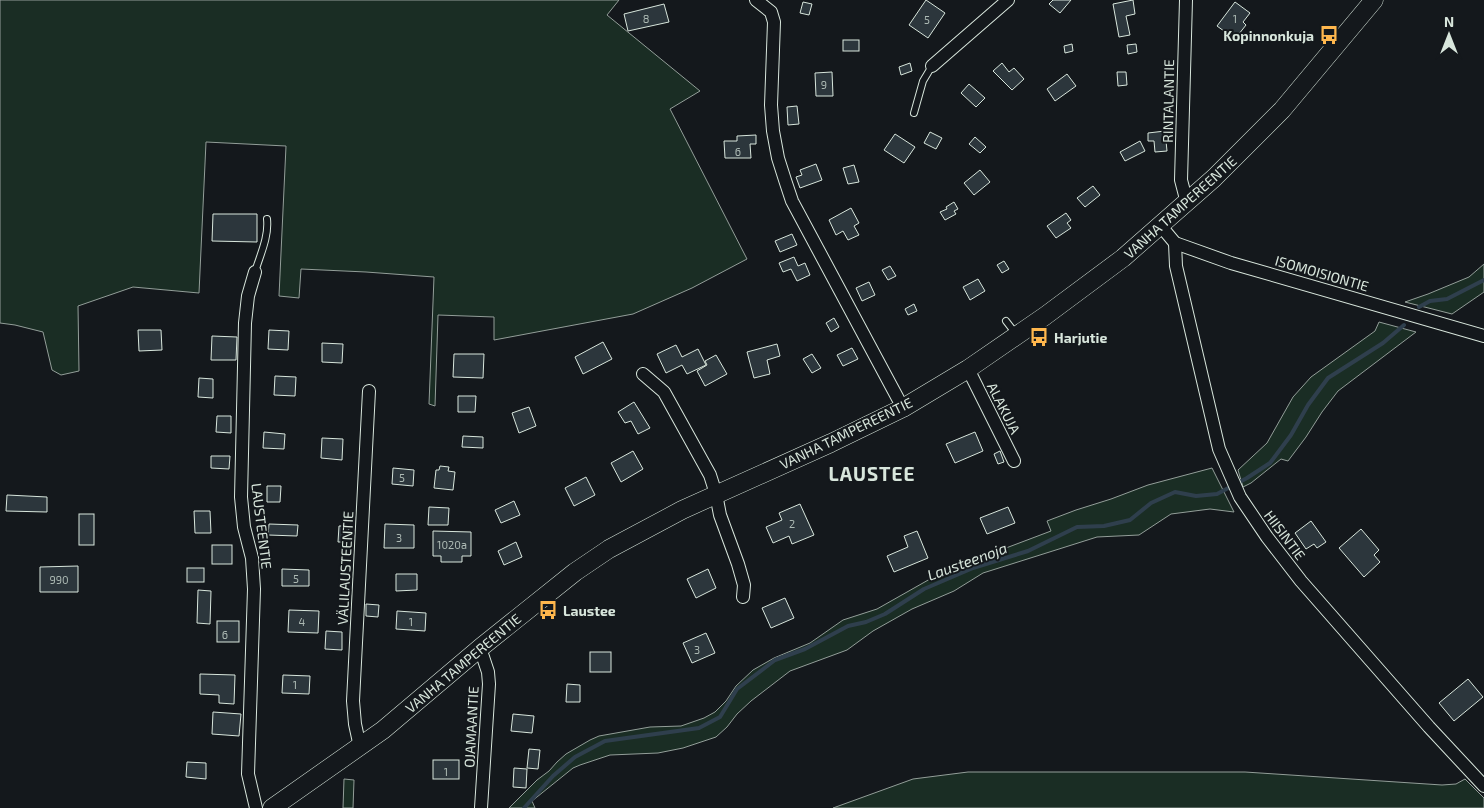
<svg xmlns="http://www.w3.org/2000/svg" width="1484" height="808" font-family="'Exo 2',sans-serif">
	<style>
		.green { fill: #1a2d24; stroke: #939e99 }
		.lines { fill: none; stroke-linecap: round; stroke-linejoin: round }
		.stream { stroke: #2f3f4d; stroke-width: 4 }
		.building { fill: #2c363c; stroke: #d8e6dc }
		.service-casing { stroke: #d8e6dc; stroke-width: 8 }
		.minor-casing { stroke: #d8e6dc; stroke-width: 14 }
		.secondary-casing { stroke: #d8e6dc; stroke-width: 19 }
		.service { stroke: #14181c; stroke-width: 6 }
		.minor { stroke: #14181c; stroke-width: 12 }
		.secondary { stroke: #14181c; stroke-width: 18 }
		.labels { text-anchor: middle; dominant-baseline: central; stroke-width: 4; stroke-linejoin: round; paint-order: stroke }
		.number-label { font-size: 11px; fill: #adbab4 }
		.poi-label { font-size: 14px; font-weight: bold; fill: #d8e6dc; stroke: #14181c; text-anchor: start }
		.street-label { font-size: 14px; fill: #d8e6dc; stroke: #14181c }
		.water-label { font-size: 15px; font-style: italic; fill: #d8e6dc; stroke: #14181c }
		.district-label { font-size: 19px; font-weight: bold; letter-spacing: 1px; fill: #d8e6dc; stroke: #14181c }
	</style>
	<rect width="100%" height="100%" fill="#14181c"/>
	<g class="green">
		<path d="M 0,0 L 619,0 L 607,15 L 700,91 L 670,109 L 747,259 L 692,288 L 633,314 L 494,340 L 494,317 L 438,315 L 435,406 L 429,404 L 434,277 L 366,272 L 301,269 L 299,298 L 279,296 L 286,146 L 206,142 L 199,293 L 133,287 L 78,306 L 79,371 L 61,375 L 52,370 L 43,332 L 15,325 L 0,323 Z"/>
		<path d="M 1484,264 L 1484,292 L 1452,314 L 1405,302 L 1428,294 L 1469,277 Z"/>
		<path d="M 1379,322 L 1416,332 L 1338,391 L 1322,412 L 1306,437 L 1288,461 L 1281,459 L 1251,483 L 1243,487 L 1238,470 L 1267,443 L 1293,397 L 1311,377 L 1375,331 Z"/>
		<path d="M 1212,468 L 1234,512 L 1210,509 L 1171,514 L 1139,535 L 1097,537 L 983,573 L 954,591 L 912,609 L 873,631 L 847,650 L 790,671 L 751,701 L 737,714 L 727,727 L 716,737 L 683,748 L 658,753 L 610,755 L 580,765 L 573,768 L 532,801 L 535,808 L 509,808 L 537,780 L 549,771 L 557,762 L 566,754 L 590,740 L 599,736 L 650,727 L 681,726 L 704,718 L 715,712 L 726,701 L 736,686 L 753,670 L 774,658 L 810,643 L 843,620 L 877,609 L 930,579 L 969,562 L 1051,531 L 1047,521 L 1076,510 L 1111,499 L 1148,485 Z"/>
		<path d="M 968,772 L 1245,772 L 1442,785 L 1456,784 L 1465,779 L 1484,798 L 1484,808 L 833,808 L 913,779 Z"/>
		<path d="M 344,779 L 354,780 L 353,808 L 343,808 Z"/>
	</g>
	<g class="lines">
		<g class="stream">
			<path d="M 1419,307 L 1430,301 L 1447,299 L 1484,280"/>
			<path d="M 524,808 L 553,776 L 575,757 L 605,741 L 699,728 L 720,717 L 737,689 L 775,660 L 805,649 L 848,626 L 866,622 L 885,614 L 924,589 L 973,568 L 1028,551 L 1077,527 L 1104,526 L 1130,520 L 1151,503 L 1175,492 L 1196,496 L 1217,494 L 1247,478 L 1270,463 L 1291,435 L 1308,405 L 1328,378 L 1383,343 L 1404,325"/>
		</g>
	</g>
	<g class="building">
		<path d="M 926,0 L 945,13 L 928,38 L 909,25 Z"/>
		<path d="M 1053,0 L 1071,0 L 1060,13 L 1049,4 Z"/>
		<path d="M 1133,0 L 1135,14 L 1126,16 L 1130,35 L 1119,37 L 1113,4 Z"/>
		<path d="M 803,2 L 812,4 L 809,15 L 800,13 Z"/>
		<path d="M 1235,2 L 1250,13 L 1243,22 L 1246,25 L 1235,39 L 1217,26 Z"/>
		<path d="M 664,4 L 669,22 L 628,31 L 624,14 Z"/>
		<rect x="843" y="40" width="16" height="11"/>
		<path d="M 1072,44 L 1073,51 L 1065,53 L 1064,46 Z"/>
		<path d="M 1136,44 L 1137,52 L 1128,54 L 1127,45 Z"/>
		<path d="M 910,63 L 912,71 L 901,75 L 899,67 Z"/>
		<path d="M 1002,63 L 1009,72 L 1014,68 L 1024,79 L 1012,90 L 993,71 Z"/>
		<path d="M 832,72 L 833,96 L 816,96 L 815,73 Z"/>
		<path d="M 1117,72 L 1126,72 L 1127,85 L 1118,86 Z"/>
		<path d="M 1067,74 L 1076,86 L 1055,101 L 1047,89 Z"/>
		<path d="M 969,84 L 985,98 L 976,107 L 961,93 Z"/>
		<path d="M 797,106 L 799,124 L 788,125 L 787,107 Z"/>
		<path d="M 1165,131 L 1167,151 L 1155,152 L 1154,141 L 1148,141 L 1148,133 Z"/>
		<path d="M 930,132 L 942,138 L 936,149 L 924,143 Z"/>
		<path d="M 895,134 L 915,147 L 904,163 L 884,150 Z"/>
		<path d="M 756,135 L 756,144 L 750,144 L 751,158 L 725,158 L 724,141 L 737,141 L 737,136 Z"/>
		<path d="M 975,137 L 986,147 L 980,153 L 969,144 Z"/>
		<path d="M 1140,141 L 1145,151 L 1125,161 L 1120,152 Z"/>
		<path d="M 816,164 L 822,180 L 800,188 L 796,177 L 802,175 L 800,170 Z"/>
		<path d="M 854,165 L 859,182 L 848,184 L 843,168 Z"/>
		<path d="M 980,170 L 990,182 L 974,195 L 964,183 Z"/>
		<path d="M 1093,186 L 1100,195 L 1085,207 L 1077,198 Z"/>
		<path d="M 954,202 L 958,209 L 954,211 L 956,214 L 945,220 L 940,212 L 947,209 L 946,207 Z"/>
		<path d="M 851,208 L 859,223 L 854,226 L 859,235 L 848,240 L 843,231 L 836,235 L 829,220 Z"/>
		<path d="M 1066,213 L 1071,220 L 1067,223 L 1071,228 L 1056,238 L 1047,226 Z"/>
		<path d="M 213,214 L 257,214 L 257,242 L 212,241 Z"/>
		<path d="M 792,234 L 797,245 L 780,252 L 775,241 Z"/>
		<path d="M 794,257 L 798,266 L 805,263 L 810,275 L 797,281 L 791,269 L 783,272 L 779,263 Z"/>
		<path d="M 1004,261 L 1009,269 L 1002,273 L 997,265 Z"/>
		<path d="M 890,266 L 896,276 L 888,280 L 882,270 Z"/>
		<path d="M 978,279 L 985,291 L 970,300 L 963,287 Z"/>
		<path d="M 869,282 L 875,295 L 862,301 L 856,288 Z"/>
		<path d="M 914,304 L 917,311 L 908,315 L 905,309 Z"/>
		<path d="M 834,318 L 839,327 L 831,332 L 826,323 Z"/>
		<path d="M 138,330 L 161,330 L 162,350 L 139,351 Z"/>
		<path d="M 269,330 L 289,331 L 288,350 L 268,349 Z"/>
		<path d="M 212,336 L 237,337 L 236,360 L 211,360 Z"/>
		<path d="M 603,342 L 612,359 L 583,374 L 575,357 Z"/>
		<path d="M 322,343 L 343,344 L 342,363 L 322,362 Z"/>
		<path d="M 777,344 L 780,356 L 767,360 L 770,374 L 754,378 L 747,352 Z"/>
		<path d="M 676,345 L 682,357 L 698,349 L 706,365 L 687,374 L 682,365 L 666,373 L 657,354 Z"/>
		<path d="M 852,348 L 858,359 L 843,366 L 837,355 Z"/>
		<path d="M 454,354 L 484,354 L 483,378 L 453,377 Z"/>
		<path d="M 812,354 L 821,368 L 812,373 L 803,359 Z"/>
		<path d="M 716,355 L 727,374 L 705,386 L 697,371 L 707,365 L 705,361 Z"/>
		<path d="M 275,376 L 296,377 L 295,396 L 274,395 Z"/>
		<path d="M 199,378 L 213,379 L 213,398 L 198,397 Z"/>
		<path d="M 458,396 L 476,396 L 475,412 L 458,412 Z"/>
		<path d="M 634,402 L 650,428 L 638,434 L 631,421 L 625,423 L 618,412 Z"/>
		<path d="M 529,407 L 536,426 L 519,433 L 512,413 Z"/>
		<path d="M 217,416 L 231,416 L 231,433 L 216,432 Z"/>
		<path d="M 264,432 L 285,434 L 284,449 L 263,448 Z"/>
		<path d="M 975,432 L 983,451 L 955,463 L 946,444 Z"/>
		<path d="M 463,436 L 483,437 L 483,448 L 462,447 Z"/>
		<path d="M 322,438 L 343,439 L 342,460 L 321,458 Z"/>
		<path d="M 633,451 L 643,469 L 621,482 L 611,463 Z"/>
		<path d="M 1000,451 L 1004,462 L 998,464 L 994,454 Z"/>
		<path d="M 211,456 L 230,456 L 229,469 L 211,468 Z"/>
		<path d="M 440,466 L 449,467 L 448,471 L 455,472 L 453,490 L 434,488 L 436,470 L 439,470 Z"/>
		<path d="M 393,468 L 414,470 L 413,486 L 392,484 Z"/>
		<path d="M 586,477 L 595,495 L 574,506 L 565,488 Z"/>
		<path d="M 267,486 L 281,486 L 280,502 L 267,502 Z"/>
		<path d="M 7,495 L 47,497 L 47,512 L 6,511 Z"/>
		<path d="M 514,501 L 520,515 L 501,523 L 495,510 Z"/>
		<path d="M 800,504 L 814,535 L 792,544 L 789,536 L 773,543 L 766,527 L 782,520 L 779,513 Z"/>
		<path d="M 429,507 L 449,508 L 448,525 L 428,525 Z"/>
		<path d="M 1008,507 L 1015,523 L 987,534 L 980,518 Z"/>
		<path d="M 194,511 L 210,511 L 211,533 L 195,533 Z"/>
		<rect x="79" y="514" width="15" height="31"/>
		<path d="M 1311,521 L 1326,542 L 1317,548 L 1314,544 L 1306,549 L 1295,533 Z"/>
		<path d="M 269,524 L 298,525 L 297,536 L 268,535 Z"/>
		<path d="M 385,524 L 414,525 L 414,548 L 384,548 Z"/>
		<path d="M 339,526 L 349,526 L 348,542 L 338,542 Z"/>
		<path d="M 1361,529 L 1379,550 L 1374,555 L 1380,562 L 1364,577 L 1339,548 Z"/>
		<path d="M 433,531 L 471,532 L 471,556 L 462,556 L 462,562 L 441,562 L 441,556 L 433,556 Z"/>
		<path d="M 917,531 L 928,558 L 894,572 L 887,556 L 908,547 L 904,536 Z"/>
		<path d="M 516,542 L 522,557 L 504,565 L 498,551 Z"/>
		<rect x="212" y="545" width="20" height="19"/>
		<path d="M 78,566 L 78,592 L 40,592 L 40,567 Z"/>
		<rect x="187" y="568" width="17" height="14"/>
		<path d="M 282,569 L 309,570 L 309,586 L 282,586 Z"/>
		<path d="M 708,569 L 716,588 L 696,598 L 687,579 Z"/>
		<path d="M 396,574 L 417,574 L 417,590 L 396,591 Z"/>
		<path d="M 198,590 L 211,591 L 210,624 L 197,623 Z"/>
		<path d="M 785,598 L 794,618 L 771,628 L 762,608 Z"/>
		<path d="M 366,604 L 379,605 L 378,617 L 366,616 Z"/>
		<path d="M 289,610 L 319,611 L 318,633 L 288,632 Z"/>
		<path d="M 397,611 L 426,613 L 425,631 L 396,629 Z"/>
		<rect x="217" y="621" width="22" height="21"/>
		<path d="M 326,631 L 342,632 L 342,650 L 325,649 Z"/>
		<path d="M 706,633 L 715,653 L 692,663 L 683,643 Z"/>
		<rect x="590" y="652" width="21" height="20"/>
		<path d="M 200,674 L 235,675 L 234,704 L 219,703 L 219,695 L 200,694 Z"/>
		<path d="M 283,675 L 310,676 L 309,694 L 282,693 Z"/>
		<path d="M 1468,679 L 1483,697 L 1454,721 L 1439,703 Z"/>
		<path d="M 567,684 L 580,685 L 580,702 L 566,702 Z"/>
		<path d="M 213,712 L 241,714 L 239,736 L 212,734 Z"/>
		<path d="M 513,714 L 534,716 L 532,733 L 511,731 Z"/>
		<path d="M 529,749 L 540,750 L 538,769 L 527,768 Z"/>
		<rect x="433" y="760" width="26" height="19"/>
		<path d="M 187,762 L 206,763 L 206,779 L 186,777 Z"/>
		<path d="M 514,768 L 527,769 L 526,788 L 513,787 Z"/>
	</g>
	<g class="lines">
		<g class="service-casing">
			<g id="service">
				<path d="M 914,113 L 923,81 L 932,66"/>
				<path d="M 255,272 C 260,255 269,237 267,219"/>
				<path d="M 1006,321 L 1016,334"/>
			</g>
		</g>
		<g class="minor-casing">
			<g id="minor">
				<path d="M 756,0 L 771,12 L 774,22 L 771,105 L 773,131 L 778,158 L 785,180 L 792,201 L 903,408"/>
				<path d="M 1186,0 L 1181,180 L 1187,203"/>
				<path d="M 932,66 L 1008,0"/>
				<path d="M 1160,225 L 1175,243 L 1231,263 L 1484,336"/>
				<path d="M 1175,243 L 1176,266 L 1219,449 L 1240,497 L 1267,537 L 1301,581 L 1429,727 L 1484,786"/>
				<path d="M 255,272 L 248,296 L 245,323 L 241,497 L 244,527 L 252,558 L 254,589 L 248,774 L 256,808"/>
				<path d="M 968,369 L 1014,461"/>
				<path d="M 643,374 L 664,392 L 710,475 L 716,494 L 720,515 L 738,564 L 744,585 L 743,597"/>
				<path d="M 480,648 L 488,672 L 489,684 L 481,808"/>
				<path d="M 360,747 L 355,724 L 353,701 L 369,391"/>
			</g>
		</g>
		<g class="secondary-casing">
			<path id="secondary" d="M 272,808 L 383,730 L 480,648 L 575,572 L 609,549 L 682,510 L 831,443 L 903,408 L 968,369 L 1045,316 L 1123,258 L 1214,178 L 1282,110 L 1374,0"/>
		</g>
		<use href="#service" class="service"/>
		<use href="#minor" class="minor"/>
		<use href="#secondary" class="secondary"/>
	</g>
	<defs>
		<g id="bus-bare" transform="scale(1.5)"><path d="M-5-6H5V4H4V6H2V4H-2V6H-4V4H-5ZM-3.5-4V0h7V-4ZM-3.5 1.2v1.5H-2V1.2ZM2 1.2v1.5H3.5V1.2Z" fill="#ffb74d" stroke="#14181c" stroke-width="2.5" paint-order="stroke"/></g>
	</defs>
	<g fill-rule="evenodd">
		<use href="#bus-bare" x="1329" y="35"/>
		<use href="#bus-bare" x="1039" y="337"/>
		<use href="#bus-bare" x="548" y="610"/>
	</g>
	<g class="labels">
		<g class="number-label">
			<text x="646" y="18">8</text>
			<text x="1235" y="18">1</text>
			<text x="927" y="19">5</text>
			<text x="824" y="84">9</text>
			<text x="738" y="151">6</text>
			<text x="402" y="477">5</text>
			<text x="792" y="523">2</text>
			<text x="399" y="537">3</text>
			<text x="452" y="544">1020a</text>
			<text x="296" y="578">5</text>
			<text x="59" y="579">990</text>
			<text x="302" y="621">4</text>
			<text x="411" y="621">1</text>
			<text x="225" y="634">6</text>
			<text x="697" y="649">3</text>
			<text x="295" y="684">1</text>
			<text x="446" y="771">1</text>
		</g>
		<g class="poi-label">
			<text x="1314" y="35" text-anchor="end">Kopinnonkuja</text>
			<text x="1054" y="337">Harjutie</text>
			<text x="563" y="610">Laustee</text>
		</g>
		<g class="street-label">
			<text transform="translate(1168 101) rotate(-89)">RINTALANTIE</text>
			<text transform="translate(1180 207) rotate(-42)">VANHA TAMPEREENTIE</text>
			<text transform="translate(1322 273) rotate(16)">ISOMOISIONTIE</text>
			<text transform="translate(1004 408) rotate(63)">ALAKUJA</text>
			<text transform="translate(846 433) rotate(-26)">VANHA TAMPEREENTIE</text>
			<text transform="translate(262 526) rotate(83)">LAUSTEENTIE</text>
			<text transform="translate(1285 535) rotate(53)">HIISINTIE</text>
			<text transform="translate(345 568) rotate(-87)">VÄLILAUSTEENTIE</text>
			<text transform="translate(463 663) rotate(-40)">VANHA TAMPEREENTIE</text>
			<text transform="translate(471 727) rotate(-87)">OJAMAANTIE</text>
		</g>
		<g class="water-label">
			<text transform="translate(967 561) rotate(-20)">Lausteenoja</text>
		</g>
		<g class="district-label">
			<text x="872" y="473">LAUSTEE</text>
		</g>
	</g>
	<g transform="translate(1449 35)" stroke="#14181c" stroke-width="4" paint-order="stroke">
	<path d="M0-4L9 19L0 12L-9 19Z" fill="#d8e6dc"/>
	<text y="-8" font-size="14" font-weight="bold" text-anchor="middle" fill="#d8e6dc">N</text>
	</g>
</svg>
